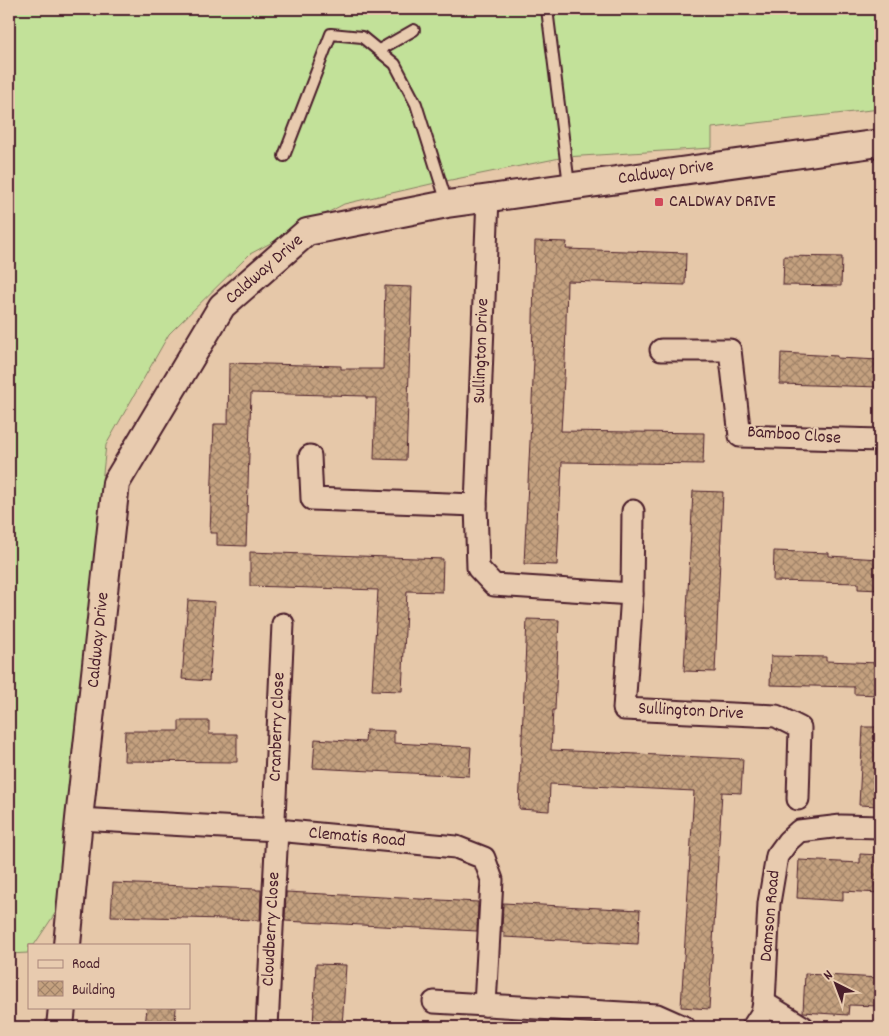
<svg xmlns="http://www.w3.org/2000/svg" width="889" height="1036" font-family="Dekko,sans-serif">
	<style>
		.grass { fill: #c2e199; stroke: #868062 }
		.building { fill: url(#building-cross-hatch); stroke: #4a1f2b }
		.lines { fill: none; stroke-linecap: round; stroke-linejoin: round }
		.service-casing { stroke: #4a1f2b; stroke-width: 14 }
		.minor-casing { stroke: #4a1f2b; stroke-width: 25 }
		.tertiary-casing { stroke: #4a1f2b; stroke-width: 30 }
		.service { stroke: #e8cbaf; stroke-width: 10 }
		.minor { stroke: #e8cbaf; stroke-width: 21 }
		.tertiary { stroke: #e8cbaf; stroke-width: 26 }
		.poi-dot { fill: #d1495b; stroke: #e8cbaf; stroke-width: 2 }
		.labels { text-anchor: middle; dominant-baseline: central; stroke-width: 4.5; stroke-linejoin: round; paint-order: stroke }
		.street-label { font-size: 18px; fill: #4a1f2b; stroke: #e8cbaf }
		.poi-label { font-size: 18px; fill: #4a1f2b; stroke: #e8cbaf; text-anchor: start }
	</style>
	<defs>
		<pattern id="building-cross-hatch" width="8" height="8" patternUnits="userSpaceOnUse" patternTransform="scale(1.25)"><rect width="8" height="8" fill="#c4a17f"/><path d="M0 0l8 8M0 8l8-8" fill="none" stroke="#a18368"/></pattern>
	</defs>
	<rect width="100%" height="100%" fill="#e6c8a9"/>
	<filter id="ink" filterUnits="userSpaceOnUse"><feTurbulence type="fractalNoise" baseFrequency=".02" numOctaves="2"/><feDisplacementMap in="SourceGraphic" scale="10" xChannelSelector="R" yChannelSelector="G"/><feConvolveMatrix kernelMatrix="1 2 1 2 8 2 1 2 1" color-interpolation-filters="sRGB"/></filter>
	<g filter="url(#ink)">
		<path class="grass" d="M 9,9 L 880,9 L 880,109 L 712,128 L 712,148 L 565,157 L 431,184 L 344,204 L 250,254 L 169,334 L 106,445 L 56,912 L 34,945 L 29,945 L 28,953 L 9,954 Z"/>
		<g class="building">
			<path d="M 535,241 L 567,242 L 566,249 L 686,253 L 685,285 L 567,281 L 565,361 L 561,431 L 704,433 L 703,464 L 562,462 L 557,565 L 524,564 L 534,360 L 532,360 Z"/>
			<path d="M 784,256 L 842,257 L 841,286 L 783,285 Z"/>
			<path d="M 385,286 L 412,287 L 406,460 L 374,459 L 376,398 L 366,398 L 366,396 L 251,393 L 246,546 L 217,545 L 217,533 L 210,533 L 214,424 L 228,424 L 229,363 L 341,366 L 341,369 L 383,369 Z"/>
			<path d="M 781,353 L 837,356 L 837,358 L 880,360 L 880,387 L 780,384 Z"/>
			<path d="M 693,491 L 723,492 L 715,672 L 684,671 Z"/>
			<path d="M 774,551 L 829,553 L 829,556 L 880,559 L 880,590 L 858,589 L 858,583 L 773,581 Z"/>
			<path d="M 250,552 L 443,559 L 442,592 L 407,591 L 402,691 L 372,690 L 378,590 L 250,586 Z"/>
			<path d="M 188,600 L 215,602 L 209,681 L 182,679 Z"/>
			<path d="M 527,619 L 559,620 L 555,710 L 553,710 L 551,750 L 743,759 L 741,793 L 722,792 L 709,1009 L 681,1007 L 694,791 L 550,784 L 549,811 L 519,809 Z"/>
			<path d="M 771,656 L 826,657 L 826,661 L 880,663 L 880,695 L 854,694 L 854,687 L 770,685 Z"/>
			<path d="M 179,721 L 209,721 L 209,734 L 237,734 L 237,762 L 124,761 L 125,731 L 179,731 Z"/>
			<path d="M 863,727 L 880,727 L 880,806 L 859,805 Z"/>
			<path d="M 366,730 L 394,731 L 394,743 L 471,747 L 469,776 L 313,768 L 315,739 L 365,742 Z"/>
			<path d="M 860,854 L 880,855 L 880,893 L 843,891 L 843,901 L 797,898 L 799,860 L 860,863 Z"/>
			<path d="M 113,883 L 256,889 L 256,890 L 261,890 L 260,920 L 111,916 Z"/>
			<path d="M 286,892 L 478,902 L 477,931 L 285,921 Z"/>
			<path d="M 503,903 L 640,910 L 638,944 L 504,937 L 504,932 L 502,932 Z"/>
			<path d="M 316,964 L 346,965 L 342,1027 L 313,1027 Z"/>
			<path d="M 805,974 L 880,978 L 880,1006 L 849,1005 L 848,1015 L 803,1012 Z"/>
			<path d="M 147,1007 L 176,1007 L 175,1027 L 145,1027 Z"/>
		</g>
		<g class="lines">
			<g class="service-casing">
				<g id="service">
					<path d="M 547,9 L 569,185"/>
					<path d="M 379,50 L 414,30"/>
					<path d="M 284,156 L 331,34 L 362,37 L 395,64 L 416,104 L 447,203"/>
				</g>
			</g>
			<g class="minor-casing">
				<g id="minor">
					<path d="M 488,197 L 476,505 L 478,568 L 494,585 L 632,594 L 624,709 L 776,716 L 800,728 L 798,799"/>
					<path d="M 661,350 L 730,350 L 740,436 L 880,440"/>
					<path d="M 310,456 L 312,499 L 476,505"/>
					<path d="M 632,594 L 633,511"/>
					<path d="M 79,819 L 277,830 L 456,847 L 484,858 L 492,880 L 485,1005"/>
					<path d="M 434,1002 L 657,1015 L 684,1027"/>
					<path d="M 764,1003 L 803,1027"/>
					<path d="M 267,1027 L 277,830 L 274,818 L 283,624"/>
					<path d="M 753,1027 L 762,1013 L 764,1003 L 769,903 L 777,856 L 788,841 L 799,831 L 841,826 L 880,827"/>
				</g>
			</g>
			<g class="tertiary-casing">
				<g id="tertiary">
					<path d="M 67,945 L 79,819 L 116,483 L 222,306 L 307,232 L 447,204 L 880,143"/>
					<path d="M 60,1027 L 62,1007"/>
				</g>
			</g>
			<use href="#service" class="service"/>
			<use href="#minor" class="minor"/>
			<use href="#tertiary" class="tertiary"/>
		</g>
	</g>
	<rect class="poi-dot" x="654" y="197" width="10" height="10" rx="2.5"/>
	<g class="labels">
		<g class="street-label">
			<text transform="translate(666 173) rotate(-8)">Caldway Drive</text>
			<text transform="translate(265 270) rotate(-41)">Caldway Drive</text>
			<text transform="translate(482 351) rotate(-88)">Sullington Drive</text>
			<text transform="translate(794 436) rotate(4)">Bamboo Close</text>
			<text transform="translate(99 640) rotate(-84)">Caldway Drive</text>
			<text transform="translate(691 712) rotate(3)">Sullington Drive</text>
			<text transform="translate(278 727) rotate(-88)">Cranberry Close</text>
			<text transform="translate(357 838) rotate(5)">Clematis Road</text>
			<text transform="translate(771 916) rotate(-85)">Damson Road</text>
			<text transform="translate(272 929) rotate(-87)">Cloudberry Close</text>
		</g>
		<g class="poi-label">
			<text x="669" y="202">CALDWAY DRIVE</text>
		</g>
	</g>
	<rect width="889" height="1036" fill="none" stroke="#e8cbaf" stroke-width="30"/>
	<rect x="15" y="15" width="859" height="1006" fill="none" stroke="#4a1f2b" stroke-width="2" filter="url(#ink)"/>
	<rect x="28" y="944" width="162" height="65" fill="#e8cbaf" stroke="#a9867a"/>
	<rect x="38" y="960" width="25" height="8" fill="#e8cbaf" stroke="#a9867a"/>
	<text x="72" y="968" font-size="15" fill="#4a1f2b">Road</text>
	<rect x="38" y="981" width="25" height="15" fill="url(#building-cross-hatch)" stroke="#a9867a"/>
	<text x="72" y="994" font-size="15" fill="#4a1f2b">Building</text>
	<g transform="translate(836 984) rotate(318)" stroke="#e8cbaf" stroke-width="4" paint-order="stroke">
	<path d="M0-4L9 19L0 12L-9 19Z" fill="#4a1f2b"/>
	<text y="-8" font-size="14" font-weight="bold" text-anchor="middle" fill="#4a1f2b">N</text>
	</g>
</svg>
